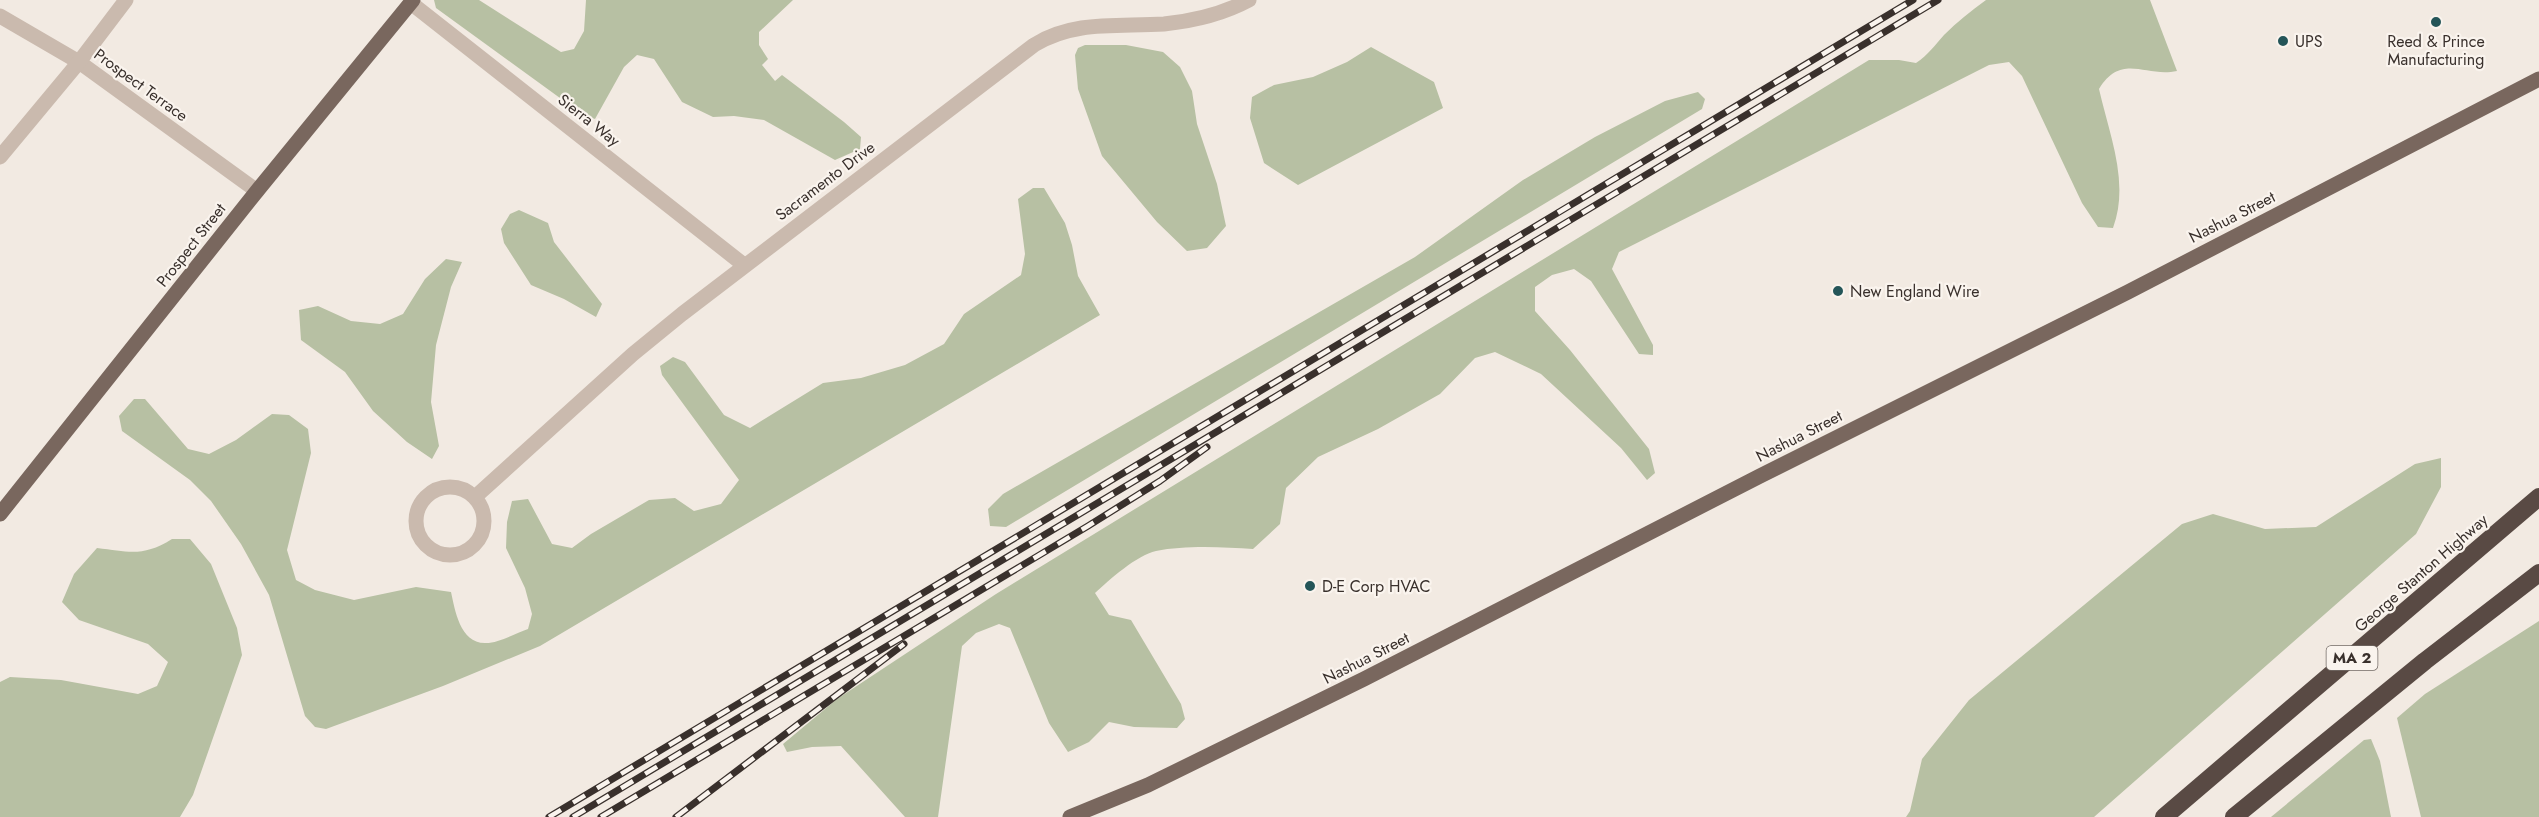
<svg xmlns="http://www.w3.org/2000/svg" width="2539" height="817" font-family="Jost,sans-serif">
	<style>
		.green { fill: #b7c0a3 }
		.lines { fill: none; stroke-linecap: round; stroke-linejoin: round }
		.minor { stroke: #cabaae; stroke-width: 15 }
		.major { stroke: #79675e; stroke-width: 15 }
		.highway { stroke: #594a44; stroke-width: 18 }
		.rail-casing { stroke: #39302c; stroke-width: 7 }
		.rail { stroke: #faf4ee; stroke-width: 4.5; stroke-dasharray: 14; stroke-linecap: butt }
		.poi-dot { fill: #245558; stroke: #faf4ee; stroke-width: 2 }
		.labels { text-anchor: middle; dominant-baseline: central; stroke-width: 4.5; stroke-linejoin: round; paint-order: stroke }
		.shield { fill: #faf4ee; stroke: #736b66; stroke-width: 1.5 }
		.shield-label { font-size: 15px; font-weight: bold; fill: #39302c }
		.poi-label { font-size: 16px; fill: #39302c; stroke: #faf4ee; text-anchor: start }
		.street-label { font-size: 16px; fill: #39302c; stroke: #faf4ee }
	</style>
	<rect width="100%" height="100%" fill="#f2eae2"/>
	<g class="green">
		<path d="M 434,0 L 479,0 L 561,52 L 574,49 L 584,31 L 586,0 L 793,0 L 759,32 L 759,45 L 768,59 L 762,65 L 775,81 L 782,75 L 844,122 L 861,137 L 860,149 L 835,160 L 764,120 L 734,116 L 713,117 L 682,102 L 654,59 L 637,55 L 624,67 L 595,119 L 582,114 L 436,8 Z"/>
		<path d="M 1986,0 L 2150,0 L 2177,71 C 2145,78 2122,52 2099,89 C 2109,134 2130,182 2113,228 L 2098,227 L 2082,203 L 2022,76 L 2009,62 L 1989,65 L 1619,252 L 1612,269 L 1653,345 L 1653,355 L 1639,354 L 1591,281 L 1574,269 L 1552,275 L 1535,287 L 1535,311 L 1570,350 L 1649,449 L 1655,473 L 1647,480 L 1621,448 L 1541,374 L 1495,352 L 1475,358 L 1440,394 L 1378,429 L 1318,457 L 1286,488 L 1280,524 L 1253,549 C 1224,547 1185,545 1156,551 C 1137,555 1109,580 1095,593 L 1109,615 L 1131,620 L 1181,704 L 1185,719 L 1177,728 L 1134,727 L 1109,722 L 1089,742 L 1068,752 L 1049,723 L 1010,628 L 999,624 L 976,633 L 962,646 L 938,817 L 905,817 L 841,746 L 812,747 L 787,752 L 783,744 L 837,699 L 996,594 L 1869,60 L 1899,60 L 1916,63 C 1928,55 1935,45 1944,35 C 1957,22 1971,11 1986,0 Z"/>
		<path d="M 1085,45 L 1126,45 L 1163,52 L 1180,67 L 1192,91 L 1197,124 L 1217,184 L 1226,226 L 1207,248 L 1187,251 L 1157,222 L 1102,156 L 1078,89 L 1075,55 L 1078,48 Z"/>
		<path d="M 1371,47 L 1434,82 L 1443,108 L 1298,185 L 1264,163 L 1250,118 L 1252,97 L 1274,85 L 1313,77 L 1347,62 Z"/>
		<path d="M 1698,92 L 1705,99 L 1702,109 L 1006,527 L 990,526 L 988,509 L 1003,494 L 1415,257 L 1523,180 L 1595,137 L 1665,101 Z"/>
		<path d="M 1033,188 L 1044,188 L 1065,223 L 1072,245 L 1078,276 L 1100,315 L 540,646 L 443,686 L 326,729 L 315,727 L 305,716 L 269,595 L 241,544 L 211,501 L 190,480 L 122,431 L 119,416 L 134,399 L 145,399 L 188,449 L 209,454 L 236,440 L 272,414 L 289,415 L 308,429 L 311,453 L 287,550 L 296,580 L 315,590 L 354,600 L 416,587 L 451,592 C 455,610 460,644 486,643 C 499,643 516,633 528,629 L 532,614 L 525,588 L 506,548 L 507,522 L 512,501 L 528,499 L 552,544 L 572,548 L 591,534 L 649,500 L 675,498 L 694,511 L 721,504 L 739,480 L 662,375 L 660,366 L 673,357 L 685,362 L 724,415 L 750,428 L 823,383 L 861,378 L 905,365 L 944,344 L 964,314 L 1021,275 L 1025,254 L 1018,199 Z"/>
		<path d="M 519,210 L 548,223 L 554,242 L 602,304 L 596,317 L 564,299 L 531,285 L 504,243 L 501,229 L 510,214 Z"/>
		<path d="M 446,259 L 462,262 L 451,287 L 436,345 L 431,402 L 439,446 L 432,459 L 407,442 L 373,411 L 345,372 L 301,340 L 299,310 L 318,306 L 351,321 L 380,324 L 403,314 L 425,279 Z"/>
		<path d="M 2441,458 L 2441,487 L 2416,534 L 2094,817 L 1906,817 L 1910,811 L 1922,759 L 1969,700 L 2182,524 L 2213,514 L 2265,529 L 2316,527 L 2415,464 Z"/>
		<path d="M 172,539 L 190,539 L 211,564 L 237,628 L 242,655 L 193,795 L 180,817 L 0,817 L 0,682 L 10,677 L 61,680 L 138,694 L 157,686 L 168,662 L 148,644 L 79,620 L 62,602 L 74,574 L 97,548 C 130,552 143,557 172,539 Z"/>
		<path d="M 2539,621 L 2539,817 L 2421,817 L 2397,718 L 2425,694 Z"/>
		<path d="M 2371,739 L 2380,761 L 2391,817 L 2271,817 L 2364,740 Z"/>
	</g>
	<g class="lines">
		<g class="minor">
			<path d="M 411,3 L 744,265"/>
			<path d="M 0,16 L 79,62 L 257,191"/>
			<path d="M 0,157 L 79,62 L 126,0"/>
			<circle cx="450" cy="521" r="34"/>
			<path d="M 475,497 L 633,354 L 682,314 L 1034,45 C 1074,20 1119,27 1164,24 C 1194,21 1223,14 1249,0"/>
		</g>
		<g class="major">
			<path d="M 0,514 L 257,191 L 413,0"/>
			<path d="M 1070,817 L 1148,785 L 1364,679 L 1760,476 L 2128,292 L 2539,79"/>
		</g>
		<g class="highway">
			<path d="M 2164,817 L 2539,497"/>
			<path d="M 2234,817 L 2425,661 L 2539,573"/>
		</g>
		<g class="rail-casing">
			<g id="rail">
				<path d="M 549,817 L 1913,0"/>
				<path d="M 573,817 L 1938,0"/>
				<path d="M 601,817 L 1088,526 L 1160,481 L 1207,447"/>
				<path d="M 676,817 L 904,644"/>
			</g>
		</g>
		<use href="#rail" class="rail"/>
	</g>
	<g class="poi-dot">
		<circle cx="2436" cy="22" r="6"/>
		<circle cx="2283" cy="41" r="6"/>
		<circle cx="1838" cy="291" r="6"/>
		<circle cx="1310" cy="586" r="6"/>
	</g>
	<g class="labels">
		<rect class="shield" x="2326.5" y="646" width="51" height="24" rx="4.5"/>
		<g class="shield-label">
			<text x="2352" y="658">MA 2</text>
		</g>
		<g class="poi-label">
			<text x="2295" y="41">UPS</text>
			<text x="2436" y="41" text-anchor="middle">Reed &amp; Prince<tspan x="2436" dy="18">Manufacturing</tspan></text>
			<text x="1850" y="291">New England Wire</text>
			<text x="1322" y="586">D-E Corp HVAC</text>
		</g>
		<g class="street-label">
			<text transform="translate(141 85) rotate(36)">Prospect Terrace</text>
			<text transform="translate(589 120) rotate(38)">Sierra Way</text>
			<text transform="translate(825 181) rotate(-37)">Sacramento Drive</text>
			<text transform="translate(2232 217) rotate(-27)">Nashua Street</text>
			<text transform="translate(191 245) rotate(-52)">Prospect Street</text>
			<text transform="translate(1799 436) rotate(-27)">Nashua Street</text>
			<text transform="translate(2421 573) rotate(-41)">George Stanton Highway</text>
			<text transform="translate(1366 658) rotate(-27)">Nashua Street</text>
		</g>
	</g>
</svg>
